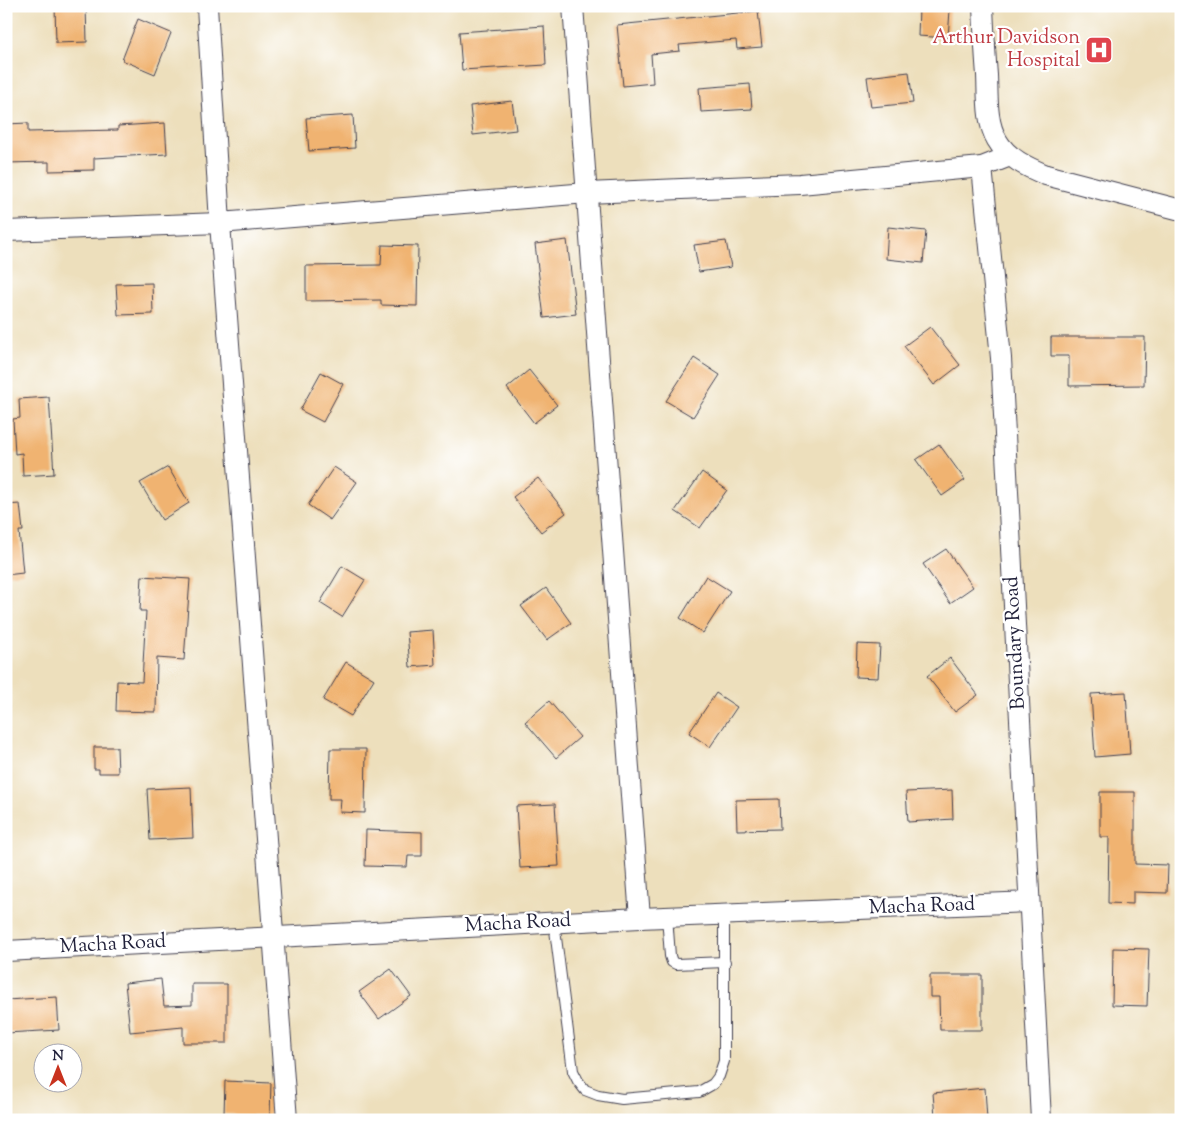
<svg xmlns="http://www.w3.org/2000/svg" width="1187" height="1126" font-family="'Sorts Mill Goudy',serif">
	<style>
		.building { fill: #f0b371 }
		.lines { fill: none; stroke-linecap: round; stroke-linejoin: round }
		.service-casing { stroke: #403e4e; stroke-width: 12 }
		.minor-casing { stroke: #403e4e; stroke-width: 22 }
		.service { stroke: #fff; stroke-width: 10 }
		.minor { stroke: #fff; stroke-width: 20 }
		.labels { text-anchor: middle; dominant-baseline: central; stroke-width: 4.5; stroke-linejoin: round; paint-order: stroke }
		.health-label { font-size: 20px; fill: #be3a42; stroke: #fff; text-anchor: end }
		.street-label { font-size: 20px; fill: #22223b; stroke: #fff }
	</style>
	<rect width="100%" height="100%" fill="#fff"/>
	<filter id="ink" filterUnits="userSpaceOnUse"><feTurbulence type="fractalNoise" baseFrequency=".02" numOctaves="2"/><feDisplacementMap in="SourceGraphic" scale="10" xChannelSelector="R" yChannelSelector="G"/><feConvolveMatrix kernelMatrix="1 2 1 2 8 2 1 2 1" color-interpolation-filters="sRGB"/></filter>
	<filter id="wash" filterUnits="userSpaceOnUse"><feTurbulence type="fractalNoise" baseFrequency=".0096" numOctaves="4" result="noise"/><feDisplacementMap in="SourceGraphic" scale="20" xChannelSelector="R" yChannelSelector="G"/><feGaussianBlur stdDeviation="1.12" result="paint"/><feColorMatrix in="noise" values="0 0 0 0 0 0 0 0 0 0 0 0 0 0 0 0 0 1.4 0 .05"/><feComposite in="paint" operator="in"/></filter>
	<g filter="url(#wash)">
		<rect width="100%" height="100%" fill="#eddfbc"/>
		<g id="blocks">
			<g class="building">
				<path d="M 55,6 L 86,6 L 87,42 L 56,43 Z"/>
				<path d="M 919,8 L 950,10 L 948,38 L 918,36 Z"/>
				<path d="M 758,11 L 762,47 L 737,49 L 736,40 L 679,45 L 680,51 L 651,54 L 653,83 L 623,86 L 617,25 Z"/>
				<path d="M 138,19 L 171,33 L 155,74 L 122,60 Z"/>
				<path d="M 544,26 L 546,65 L 462,70 L 459,32 Z"/>
				<path d="M 909,72 L 913,103 L 871,107 L 867,77 Z"/>
				<path d="M 750,84 L 752,109 L 701,112 L 699,88 Z"/>
				<path d="M 512,101 L 516,130 L 473,135 L 470,106 Z"/>
				<path d="M 353,115 L 355,148 L 309,151 L 306,118 Z"/>
				<path d="M 28,123 L 28,132 L 118,130 L 118,126 L 165,123 L 167,154 L 94,158 L 94,170 L 49,171 L 49,162 L 6,163 L 6,124 Z"/>
				<path d="M 888,227 L 926,231 L 923,263 L 886,259 Z"/>
				<path d="M 567,240 L 576,314 L 544,318 L 535,244 Z"/>
				<path d="M 726,241 L 731,267 L 699,272 L 694,245 Z"/>
				<path d="M 382,245 L 418,246 L 417,306 L 381,305 L 381,300 L 306,301 L 306,266 L 381,265 Z"/>
				<path d="M 152,283 L 153,314 L 118,315 L 116,284 Z"/>
				<path d="M 930,327 L 960,365 L 934,385 L 904,346 Z"/>
				<path d="M 1051,337 L 1145,337 L 1144,385 L 1069,386 L 1069,356 L 1051,356 Z"/>
				<path d="M 694,358 L 720,375 L 693,417 L 666,401 Z"/>
				<path d="M 529,370 L 557,405 L 534,423 L 507,388 Z"/>
				<path d="M 321,372 L 343,384 L 323,422 L 300,410 Z"/>
				<path d="M 49,397 L 54,474 L 23,476 L 22,453 L 15,454 L 13,419 L 20,418 L 19,399 Z"/>
				<path d="M 939,444 L 965,480 L 942,496 L 916,460 Z"/>
				<path d="M 168,467 L 189,503 L 162,520 L 140,483 Z"/>
				<path d="M 334,467 L 357,482 L 330,520 L 308,505 Z"/>
				<path d="M 702,472 L 727,490 L 700,528 L 675,511 Z"/>
				<path d="M 538,478 L 566,513 L 541,532 L 513,497 Z"/>
				<path d="M 20,504 L 23,531 L 19,531 L 23,573 L 6,575 L 6,505 Z"/>
				<path d="M 946,549 L 973,587 L 950,603 L 923,564 Z"/>
				<path d="M 342,566 L 365,580 L 342,617 L 320,603 Z"/>
				<path d="M 142,576 L 190,579 L 184,660 L 157,658 L 156,712 L 116,711 L 117,681 L 142,682 L 146,611 L 140,611 Z"/>
				<path d="M 706,576 L 730,591 L 703,633 L 680,618 Z"/>
				<path d="M 546,588 L 571,623 L 547,640 L 521,606 Z"/>
				<path d="M 433,630 L 435,665 L 410,667 L 407,632 Z"/>
				<path d="M 857,644 L 880,645 L 878,678 L 856,677 Z"/>
				<path d="M 950,658 L 978,695 L 955,712 L 927,676 Z"/>
				<path d="M 346,662 L 374,679 L 351,716 L 323,700 Z"/>
				<path d="M 1126,692 L 1130,754 L 1095,757 L 1091,694 Z"/>
				<path d="M 716,693 L 737,707 L 710,747 L 689,733 Z"/>
				<path d="M 549,701 L 580,737 L 556,758 L 525,722 Z"/>
				<path d="M 94,747 L 117,747 L 118,773 L 99,773 L 99,769 L 94,769 Z"/>
				<path d="M 330,749 L 366,749 L 365,813 L 340,812 L 341,799 L 329,799 Z"/>
				<path d="M 191,787 L 193,838 L 150,840 L 147,789 Z"/>
				<path d="M 952,790 L 953,819 L 908,822 L 906,792 Z"/>
				<path d="M 1100,792 L 1135,792 L 1135,864 L 1168,865 L 1167,893 L 1133,892 L 1133,904 L 1108,903 L 1109,837 L 1100,837 Z"/>
				<path d="M 779,799 L 780,829 L 737,830 L 736,800 Z"/>
				<path d="M 555,804 L 559,866 L 520,868 L 516,806 Z"/>
				<path d="M 366,830 L 422,832 L 422,856 L 408,856 L 407,867 L 365,866 Z"/>
				<path d="M 1113,948 L 1149,949 L 1147,1006 L 1112,1005 Z"/>
				<path d="M 391,969 L 411,996 L 379,1019 L 359,992 Z"/>
				<path d="M 930,975 L 982,975 L 982,1030 L 940,1030 L 939,997 L 930,997 Z"/>
				<path d="M 161,979 L 164,1006 L 192,1005 L 192,984 L 227,984 L 227,1043 L 183,1043 L 183,1027 L 130,1032 L 125,983 Z"/>
				<path d="M 57,997 L 59,1030 L 6,1033 L 6,1000 Z"/>
				<path d="M 225,1081 L 271,1083 L 270,1116 L 224,1114 Z"/>
				<path d="M 985,1088 L 987,1120 L 944,1120 L 943,1116 L 935,1117 L 933,1093 Z"/>
			</g>
		</g>
	</g>
	<g filter="url(#ink)">
		<use href="#blocks" fill-opacity="0" stroke="#403e4e" stroke-width="1"/>
		<g class="lines">
			<g class="service-casing">
				<g id="service">
					<path d="M 667,916 L 670,956 L 672,962 L 676,964 L 725,962"/>
					<path d="M 554,922 L 573,1071 L 578,1081 L 585,1090 L 598,1095 L 622,1099 L 699,1092 L 713,1084 L 719,1076 L 724,1061 L 724,915"/>
				</g>
			</g>
			<g class="minor-casing">
				<g id="minor">
					<path d="M 207,6 L 220,223 L 287,1120"/>
					<path d="M 573,6 L 640,918"/>
					<path d="M 983,6 C 984,29 985,52 987,75 C 988,95 986,122 997,140 C 1007,158 1027,167 1046,175 L 1181,210"/>
					<path d="M 982,167 L 1001,358 L 1041,1120"/>
					<path d="M 6,231 L 220,223 L 587,193 L 800,184 L 982,167 L 1010,156"/>
					<path d="M 6,951 L 640,918 L 1029,902"/>
				</g>
			</g>
			<use href="#service" class="service"/>
			<use href="#minor" class="minor"/>
		</g>
	</g>
	<defs>
		<g id="hospital-square" transform="scale(1.4375)"><rect x="-9" y="-9" width="18" height="18" rx="4" fill="#e0444e" stroke="#fff"/><path d="M-5-5h3v3.5h4V-5h3V5h-3V1.5h-4V5h-3Z" fill="#fff"/></g>
	</defs>
	<g fill-rule="evenodd">
		<use href="#hospital-square" x="1099" y="50"/>
	</g>
	<g class="labels">
		<g class="health-label">
			<text x="1080" y="38">Arthur Davidson<tspan x="1080" dy="23">Hospital</tspan></text>
		</g>
		<g class="street-label">
			<text transform="translate(1016 643) rotate(-93)">Boundary Road</text>
			<text transform="translate(922 907) rotate(-2)">Macha Road</text>
			<text transform="translate(518 924) rotate(-3)">Macha Road</text>
			<text transform="translate(113 945) rotate(-3)">Macha Road</text>
		</g>
	</g>
	<rect width="1187" height="1126" fill="none" stroke="#fff" stroke-width="25"/>
	<g transform="translate(58 1068)"><circle r="24" fill="#ffffff" stroke="#a7a7b1"/>
	<path d="M0-4L9 19L0 12L-9 19Z" fill="#c8321e"/>
	<text y="-8" font-size="14" font-weight="bold" text-anchor="middle" fill="#22223b">N</text>
	</g>
</svg>
